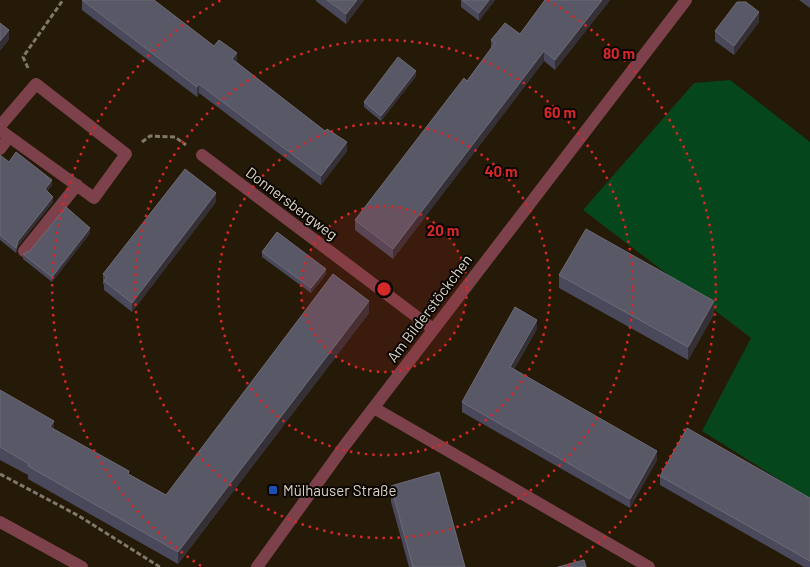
<svg xmlns="http://www.w3.org/2000/svg" width="810" height="567" font-family="Barlow,sans-serif">
	<style>
		.green { fill: #06461c }
		.lines { fill: none; stroke-linecap: round; stroke-linejoin: round }
		.path { stroke: #817869; stroke-width: 3; stroke-dasharray: 5 2.5; stroke-linecap: butt }
		.service { stroke: #7c414b; stroke-width: 12 }
		.minor { stroke: #7c414b; stroke-width: 12 }
		.tertiary { stroke: #7c414b; stroke-width: 12 }
		.wall { fill: #49495b }
		.shaded-wall { fill: #343035 }
		.building { fill: #595867; stroke: #6e6b77 }
		.ring { fill: none; stroke: #d62828; stroke-width: 2.5; stroke-dasharray: 2.5 5 }
		.transit-dot { fill: #1a4fb4; stroke: #0a0602; stroke-width: 2 }
		.labels { text-anchor: middle; dominant-baseline: central; stroke-width: 4; stroke-linejoin: round; paint-order: stroke }
		.street-label { font-size: 15px; fill: #ddd5ca; stroke: #0a0602 }
		.poi-label { font-size: 15px; fill: #ddd5ca; stroke: #0a0602; text-anchor: start }
		.centre { fill: #d62828; stroke: #0a0602; stroke-width: 2.5 }
		.ring-label { font-size: 15px; text-anchor: middle; font-weight: bold; fill: #d62828; stroke: #0a0602; stroke-width: 4; stroke-linejoin: round; paint-order: stroke }
	</style>
	<rect width="100%" height="100%" fill="#251a08"/>
	<path class="green" d="M 730,80 L 810,142 L 810,499 L 702,431 L 751,338 L 583,210 L 694,83 Z"/>
	<g class="lines">
		<g class="path">
			<path d="M 28,68 L 23,57 L 63,0"/>
			<path d="M 142,142 L 150,136 L 175,137 L 186,145"/>
			<path d="M 0,474 L 79,516 L 160,567"/>
		</g>
		<g class="service">
			<path d="M 0,149 L 9,137"/>
			<path d="M 24,251 L 77,185"/>
		</g>
		<g class="minor">
			<path d="M 0,126 L 36,84 L 126,154 L 94,198 L 0,130"/>
			<path d="M 202,155 L 433,329"/>
			<path d="M 374,408 L 649,567"/>
		</g>
		<g class="tertiary">
			<path d="M 0,522 L 82,567"/>
			<path d="M 257,567 L 345,445 L 686,0"/>
		</g>
	</g>
	<g class="wall">
		<path d="M 82,0 L 237,62 L 347,151 L 321,185 L 199,93 L 197,97 L 82,10 Z"/>
		<path d="M 316,0 L 364,0 L 346,24 L 316,1 Z"/>
		<path d="M 461,0 L 495,0 L 479,21 L 461,7 Z"/>
		<path d="M 545,0 L 610,0 L 555,70 L 544,61 L 393,259 L 355,230 L 355,220 L 467,81 L 491,48 L 491,40 L 520,34 Z"/>
		<path d="M 799,0 L 810,0 L 810,8 Z"/>
		<path d="M 759,22 L 734,55 L 715,41 L 715,31 Z"/>
		<path d="M 416,76 L 381,121 L 364,107 L 364,102 Z"/>
		<path d="M 0,155 L 9,162 L 52,185 L 47,191 L 53,202 L 18,246 L 16,253 L 0,240 Z"/>
		<path d="M 216,202 L 132,312 L 104,290 L 104,285 L 103,284 L 103,274 Z"/>
		<path d="M 90,233 L 52,282 L 23,259 L 23,254 Z"/>
		<path d="M 262,252 L 326,274 L 311,293 L 262,257 Z"/>
		<path d="M 559,275 L 714,314 L 688,360 L 559,288 Z"/>
		<path d="M 369,313 L 178,564 L 28,479 L 28,475 L 0,460 L 0,390 L 54,429 L 129,474 L 166,495 Z"/>
		<path d="M 537,329 L 514,369 L 657,460 L 630,508 L 462,412 L 462,402 Z"/>
		<path d="M 660,476 L 810,498 L 810,567 L 804,567 L 660,485 Z"/>
		<path d="M 391,486 L 465,567 L 409,567 L 391,502 Z"/>
	</g>
	<g class="shaded-wall">
		<path d="M 357,0 L 364,0 L 346,24 L 346,14 Z"/>
		<path d="M 489,0 L 495,0 L 479,21 L 479,13 Z"/>
		<path d="M 602,0 L 610,0 L 555,70 L 555,60 Z"/>
		<path d="M 759,12 L 759,22 L 734,55 L 734,46 Z"/>
		<path d="M 9,30 L 9,40 L 0,51 L 0,41 Z"/>
		<path d="M 544,51 L 544,61 L 393,259 L 393,249 Z"/>
		<path d="M 237,53 L 237,62 L 232,59 Z"/>
		<path d="M 416,71 L 416,76 L 381,121 L 381,116 Z"/>
		<path d="M 199,84 L 199,93 L 197,97 L 197,87 Z"/>
		<path d="M 347,142 L 347,151 L 321,185 L 321,176 Z"/>
		<path d="M 52,180 L 52,185 L 45,194 L 45,189 Z"/>
		<path d="M 216,193 L 216,202 L 132,312 L 132,303 Z"/>
		<path d="M 53,197 L 53,202 L 18,246 L 16,253 L 18,241 Z"/>
		<path d="M 90,228 L 90,233 L 52,282 L 52,277 Z"/>
		<path d="M 326,269 L 326,274 L 311,293 L 311,288 Z"/>
		<path d="M 369,301 L 369,313 L 178,564 L 178,552 Z"/>
		<path d="M 714,301 L 714,314 L 688,360 L 688,347 Z"/>
		<path d="M 537,320 L 537,329 L 510,377 L 510,367 Z"/>
		<path d="M 54,421 L 54,434 L 50,427 Z"/>
		<path d="M 657,451 L 657,460 L 630,508 L 630,499 Z"/>
	</g>
	<g class="building">
		<path d="M 82,0 L 154,0 L 214,46 L 219,40 L 237,53 L 232,59 L 325,131 L 327,129 L 347,142 L 321,176 L 199,84 L 197,87 Z"/>
		<path d="M 327,0 L 357,0 L 346,14 Z"/>
		<path d="M 462,0 L 489,0 L 479,13 Z"/>
		<path d="M 545,0 L 602,0 L 555,60 L 544,51 L 393,249 L 355,220 L 464,78 L 467,81 L 495,43 L 491,40 L 505,23 L 520,34 Z"/>
		<path d="M 737,2 L 746,2 L 759,12 L 734,46 L 715,31 Z"/>
		<path d="M 0,23 L 9,30 L 0,41 Z"/>
		<path d="M 398,57 L 416,71 L 381,116 L 364,102 Z"/>
		<path d="M 16,152 L 52,180 L 45,189 L 53,197 L 18,241 L 16,248 L 0,235 L 0,155 L 9,162 Z"/>
		<path d="M 185,169 L 216,193 L 132,303 L 104,281 L 107,277 L 103,274 Z"/>
		<path d="M 66,207 L 90,228 L 52,277 L 23,254 L 30,251 Z"/>
		<path d="M 586,229 L 714,301 L 688,347 L 559,275 Z"/>
		<path d="M 277,232 L 326,269 L 311,288 L 262,252 Z"/>
		<path d="M 333,274 L 369,301 L 178,552 L 28,466 L 29,464 L 0,447 L 0,390 L 54,421 L 50,427 L 129,471 L 128,474 L 166,495 Z"/>
		<path d="M 515,307 L 537,320 L 510,367 L 657,451 L 630,499 L 462,402 Z"/>
		<path d="M 687,428 L 810,498 L 810,561 L 660,476 Z"/>
		<path d="M 439,472 L 465,567 L 413,567 L 391,486 Z"/>
		<path d="M 584,560 L 586,567 L 558,567 Z"/>
	</g>
	<circle cx="384" cy="289" r="83" fill="#d62828" fill-opacity=".12"/>
	<g class="ring">
		<circle cx="384" cy="289" r="83"/>
		<circle cx="384" cy="289" r="166"/>
		<circle cx="384" cy="289" r="249"/>
		<path d="M201 566A332 332 0 0 1 221 0M547 0A332 332 0 0 1 567 566"/>
	</g>
	<rect class="transit-dot" x="268" y="485" width="10" height="10" rx="2.5"/>
	<g class="labels">
		<g class="street-label">
			<text transform="translate(292 203) rotate(37)">Donnersbergweg</text>
			<text transform="translate(429 308) rotate(-53)">Am Bilderstöckchen</text>
		</g>
		<g class="poi-label">
			<text x="283" y="490">Mülhauser Straße</text>
		</g>
	</g>
	<circle cx="384" cy="289" r="8" class="centre"/>
	<g class="ring-label">
		<text x="619" y="59">80 m</text>
		<text x="560" y="118">60 m</text>
		<text x="501" y="177">40 m</text>
		<text x="443" y="236">20 m</text>
	</g>
</svg>
